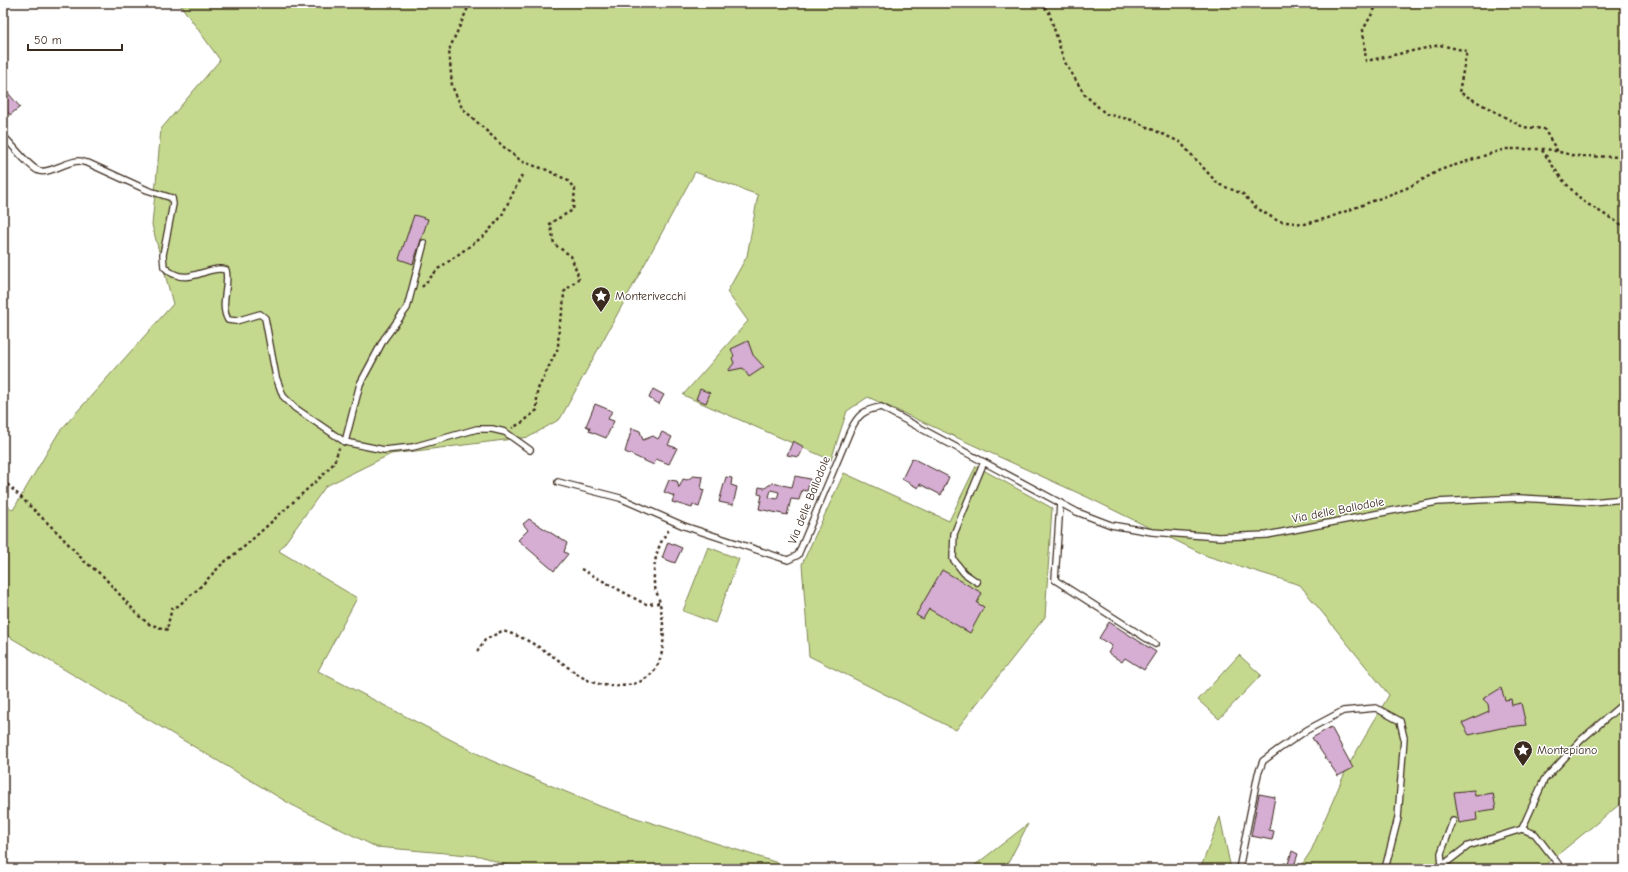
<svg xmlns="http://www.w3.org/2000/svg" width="1628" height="872" font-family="'Comic Neue',sans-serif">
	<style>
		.green { fill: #c4d98e; stroke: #808256 }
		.building { fill: #d6add3; stroke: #3b2a1e; fill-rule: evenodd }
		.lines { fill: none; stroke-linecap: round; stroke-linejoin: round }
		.lane-casing { stroke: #3b2a1e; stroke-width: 8 }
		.path { stroke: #3b2a1e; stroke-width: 2.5; stroke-dasharray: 3 3; stroke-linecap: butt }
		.lane { stroke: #fff; stroke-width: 5.5 }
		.labels { text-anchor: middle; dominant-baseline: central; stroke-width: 3; stroke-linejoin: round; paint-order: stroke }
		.poi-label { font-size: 12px; fill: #3b2a1e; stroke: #fff; text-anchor: start }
		.street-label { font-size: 12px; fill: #3b2a1e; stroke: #fff }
	</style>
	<rect width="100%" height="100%" fill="#fff"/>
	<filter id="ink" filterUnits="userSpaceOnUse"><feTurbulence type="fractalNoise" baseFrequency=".025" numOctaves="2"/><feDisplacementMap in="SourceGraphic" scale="8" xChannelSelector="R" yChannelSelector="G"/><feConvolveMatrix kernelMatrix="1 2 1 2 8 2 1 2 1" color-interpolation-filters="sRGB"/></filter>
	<g filter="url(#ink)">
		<g class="green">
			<path d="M 179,3 L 1625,3 L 1625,800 L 1540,869 L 1299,869 L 1311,851 L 1347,768 L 1389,695 L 1300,585 L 1207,556 L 1087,497 L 868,397 L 847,411 L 831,460 L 683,395 L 748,321 L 727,292 L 747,256 L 758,195 L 695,172 L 560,419 L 529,437 L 391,454 L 326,486 L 279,551 L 357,598 L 318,671 L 490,760 L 602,807 L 797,869 L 518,869 L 480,856 L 376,847 L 292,805 L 3,633 L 3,502 L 13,510 L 59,432 L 173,304 L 152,225 L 161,129 L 220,60 Z"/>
			<path d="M 976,466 L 1052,508 L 1045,617 L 956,730 L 809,656 L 802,564 L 844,473 L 949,521 Z"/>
			<path d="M 708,547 L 739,559 L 715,623 L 683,611 Z"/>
			<path d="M 1239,655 L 1261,675 L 1219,719 L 1198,700 Z"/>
			<path d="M 1220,817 L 1231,869 L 1201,869 L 1201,867 Z"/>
			<path d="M 1028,824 L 1005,869 L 970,869 Z"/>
		</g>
		<g class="building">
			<path d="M 3,87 L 20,107 L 10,115 L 3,106 Z"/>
			<path d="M 414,215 L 428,219 L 413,264 L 399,259 Z"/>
			<path d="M 748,341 L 753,355 L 764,367 L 749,377 L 743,368 L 728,371 L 734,363 L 732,358 L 734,356 L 731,349 Z"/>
			<path d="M 653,389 L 664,395 L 659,404 L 649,398 Z"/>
			<path d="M 700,389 L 710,393 L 706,403 L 696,399 Z"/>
			<path d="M 595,404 L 612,411 L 608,419 L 614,421 L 606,438 L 589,431 L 590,428 L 586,426 Z"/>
			<path d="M 632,428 L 640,431 L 643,440 L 653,436 L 658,439 L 662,432 L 672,437 L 668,445 L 677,448 L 669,464 L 656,459 L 654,465 L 625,452 Z"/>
			<path d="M 793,441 L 804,447 L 799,457 L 787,455 Z"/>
			<path d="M 912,458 L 949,477 L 941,495 L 920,484 L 918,488 L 902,479 Z"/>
			<path d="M 693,476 L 703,477 L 701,489 L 704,490 L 699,507 L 693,505 L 692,508 L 672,502 L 674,496 L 664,492 L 669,480 L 677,481 L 679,488 L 683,479 L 687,480 Z"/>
			<path d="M 795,476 L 810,479 L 807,491 L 802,490 L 799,500 L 791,499 L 787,515 L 759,509 L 762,495 L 758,494 L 759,487 L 765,488 L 772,483 L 792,487 ZM 771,490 L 779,492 L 777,499 L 769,497 Z"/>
			<path d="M 726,477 L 732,478 L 731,485 L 737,487 L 733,505 L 719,502 Z"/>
			<path d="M 529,519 L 567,543 L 564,552 L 568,554 L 554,571 L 518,540 L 528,530 L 523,524 Z"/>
			<path d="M 668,542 L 682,548 L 675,563 L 662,558 Z"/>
			<path d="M 942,570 L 982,593 L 977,603 L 984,607 L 970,633 L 929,609 L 923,619 L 916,615 Z"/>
			<path d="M 1109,622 L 1156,652 L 1144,670 L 1125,658 L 1122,662 L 1108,653 L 1112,646 L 1099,638 Z"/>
			<path d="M 1501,688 L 1505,700 L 1511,699 L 1512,705 L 1521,703 L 1526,725 L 1501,728 L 1469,735 L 1462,723 L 1489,711 L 1488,704 L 1483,699 Z"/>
			<path d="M 1331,727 L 1353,768 L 1338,776 L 1312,738 Z"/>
			<path d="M 1474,790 L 1475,796 L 1493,793 L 1496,809 L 1476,812 L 1477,820 L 1459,823 L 1454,792 Z"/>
			<path d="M 1259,794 L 1275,797 L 1269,830 L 1274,831 L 1272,840 L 1251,836 Z"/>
			<path d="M 1292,851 L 1298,854 L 1293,869 L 1282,869 L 1284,863 L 1288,864 Z"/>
		</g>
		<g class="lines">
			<g class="lane-casing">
				<g id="lane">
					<path d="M 3,136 C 14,146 25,163 37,170 C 47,176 66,161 79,161 C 82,161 85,163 88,163 L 147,190 L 172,198 L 173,204 L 163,255 L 164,267 C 167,269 170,273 174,274 C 191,283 209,265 226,270 C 230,286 219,304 228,320 L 236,321 L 260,314 L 265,318 L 276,377 L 283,396 L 295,408 L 345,442 L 384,450 L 413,447 L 477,429 L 492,429 L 505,432 L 530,450"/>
					<path d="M 345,442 L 360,384 L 384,339 L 407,308 L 424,243"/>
					<path d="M 558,482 L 620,498 L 684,526 L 788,560 L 798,555 L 850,431 C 858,415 863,410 881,407 L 1077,512 L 1111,525 L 1152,532 L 1219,537 L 1267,535 L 1437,502 L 1519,498 L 1591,502 L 1625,499"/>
					<path d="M 1060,503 L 1055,580 L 1155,644"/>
					<path d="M 977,582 L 964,573 L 953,559 L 954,534 L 984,462"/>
					<path d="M 1522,829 L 1544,780 L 1581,740 L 1625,702"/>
					<path d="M 1442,866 L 1441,853 L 1453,821"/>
					<path d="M 1239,869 L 1258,774 L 1263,761 L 1279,749 L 1307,730 L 1343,711 L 1376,708 L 1400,721 L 1404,738 L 1398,818 L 1385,869"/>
					<path d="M 1438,869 L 1468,846 L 1522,829 L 1535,834 L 1562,869"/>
				</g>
			</g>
			<g class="path">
				<path d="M 470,3 L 449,50 L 452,86 L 462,108 L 508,151 L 523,162 L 547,170 L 567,180 L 575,189 L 573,210 L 550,223 L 554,244 L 571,256 L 579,278 L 564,292 L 563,310 L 559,325 L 558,348 L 537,391 L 537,410 L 523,422 L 512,428"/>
				<path d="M 1040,3 L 1049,12 L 1064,61 L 1085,95 L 1106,114 L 1132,120 L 1180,142 L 1218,184 L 1243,194 L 1255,207 L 1278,221 L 1305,224 L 1328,218 L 1407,188 L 1440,170 L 1505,149 L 1547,149 L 1576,156 L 1625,157"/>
				<path d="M 1378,3 L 1363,30 L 1366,61 L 1440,45 L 1467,51 L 1459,92 L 1523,127 L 1544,129 L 1558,152"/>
				<path d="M 1542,150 L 1561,178 L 1581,200 L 1625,227"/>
				<path d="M 422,287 L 438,269 L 484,236 L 501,217 L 522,175"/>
				<path d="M 3,480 L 60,535 L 84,561 L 103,576 L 139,616 L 149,624 L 168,630 L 168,624 L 172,608 L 178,606 L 198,589 L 222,564 L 245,546 L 325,473 L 334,463 L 339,448"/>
				<path d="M 581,569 L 645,604 L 660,603"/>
				<path d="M 477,652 L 485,640 L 502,631 C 520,635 536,645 551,655 C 574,670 583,684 612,686 C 666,688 668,645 660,604 C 659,597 655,590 654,583 C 653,564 657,543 670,529"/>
			</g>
			<use href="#lane" class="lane"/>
		</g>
	</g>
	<defs>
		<g id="sight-pin" transform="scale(1)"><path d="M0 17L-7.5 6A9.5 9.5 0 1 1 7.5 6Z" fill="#3b2a1e" stroke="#fff"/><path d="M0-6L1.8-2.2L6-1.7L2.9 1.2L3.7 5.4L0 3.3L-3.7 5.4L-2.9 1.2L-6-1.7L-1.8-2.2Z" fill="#fff"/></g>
	</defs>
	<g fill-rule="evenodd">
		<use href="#sight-pin" x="601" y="296"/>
		<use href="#sight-pin" x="1523" y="750"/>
	</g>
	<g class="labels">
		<g class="poi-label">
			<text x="615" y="296">Monterivecchi</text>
			<text x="1537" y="750">Montepiano</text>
		</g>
		<g class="street-label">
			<text transform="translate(809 500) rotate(-68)">Via delle Ballodole</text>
			<text transform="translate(1338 510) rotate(-11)">Via delle Ballodole</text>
		</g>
	</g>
	<rect width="1628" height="872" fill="none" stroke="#fff" stroke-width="16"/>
	<rect x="8" y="8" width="1612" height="856" fill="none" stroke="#3b2a1e" stroke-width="1.5" filter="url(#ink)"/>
	<path d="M28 44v6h94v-6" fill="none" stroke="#3b2a1e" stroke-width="2"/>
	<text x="34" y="44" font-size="12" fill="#3b2a1e" stroke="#ffffff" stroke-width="3" paint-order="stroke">50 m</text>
</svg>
